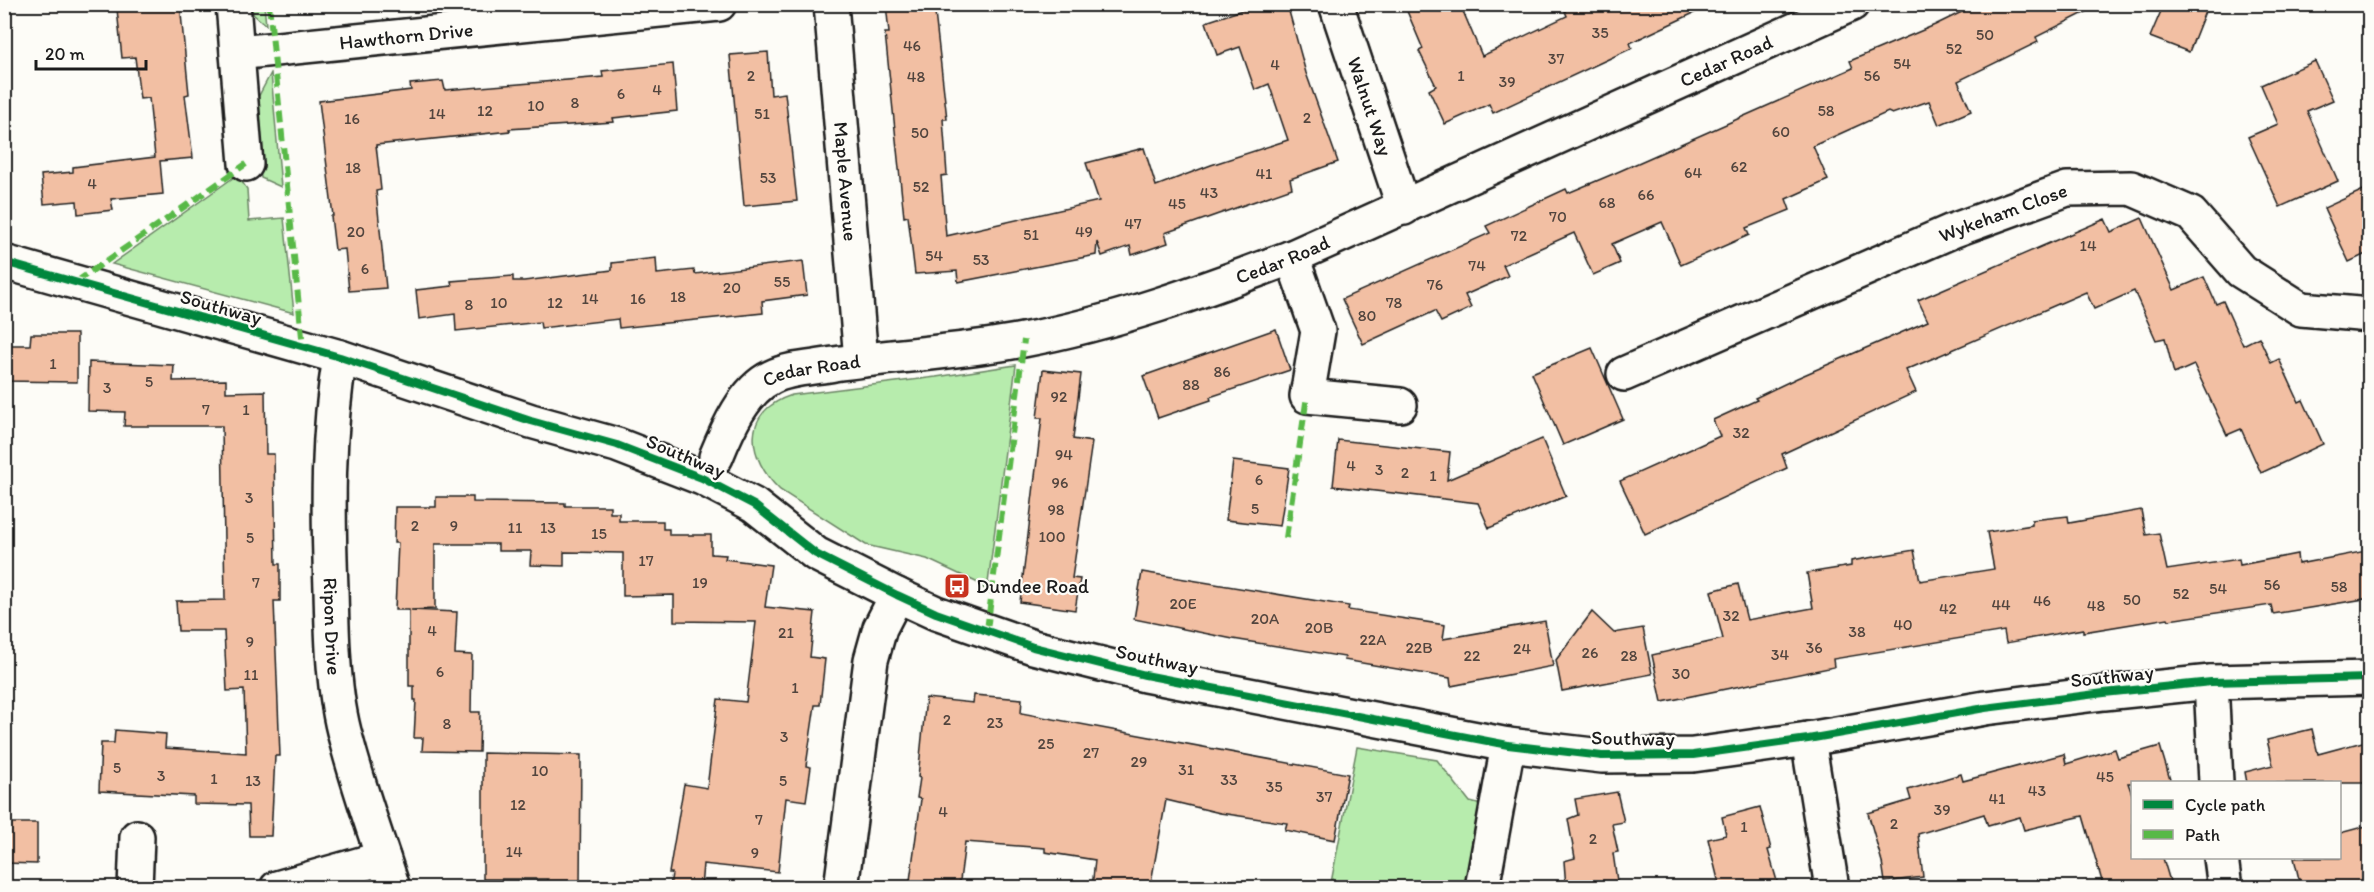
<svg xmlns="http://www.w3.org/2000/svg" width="2374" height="892" font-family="Itim,sans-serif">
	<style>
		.green { fill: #b7ecad; stroke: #6a8464; stroke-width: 1.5 }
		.building { fill: #f2bfa3; stroke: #1c1c1c; stroke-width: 1.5 }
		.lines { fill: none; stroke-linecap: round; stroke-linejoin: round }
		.minor-casing { stroke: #1c1c1c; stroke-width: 38 }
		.minor { stroke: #fdfcf7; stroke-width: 33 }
		.quiet { stroke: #58b947; stroke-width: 6; stroke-dasharray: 12 6; stroke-linecap: butt }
		.cycleway-casing { stroke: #fdfcf7; stroke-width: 11 }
		.cycleway { stroke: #00873e; stroke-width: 8 }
		.labels { text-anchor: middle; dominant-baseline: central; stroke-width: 4.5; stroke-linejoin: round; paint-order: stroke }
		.number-label { font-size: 16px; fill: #52453e }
		.street-label { font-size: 20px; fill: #1c1c1c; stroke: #fdfcf7 }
		.poi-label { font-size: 20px; fill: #1c1c1c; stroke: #fdfcf7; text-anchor: start }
	</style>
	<rect width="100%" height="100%" fill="#fdfcf7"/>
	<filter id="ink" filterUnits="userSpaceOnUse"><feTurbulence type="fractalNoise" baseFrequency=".0167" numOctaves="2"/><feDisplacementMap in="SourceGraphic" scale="12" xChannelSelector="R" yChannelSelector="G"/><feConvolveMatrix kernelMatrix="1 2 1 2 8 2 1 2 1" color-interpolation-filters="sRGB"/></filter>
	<g filter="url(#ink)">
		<g class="green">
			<path d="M 248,5 L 264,5 L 266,25 L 254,15 Z"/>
			<path d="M 271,73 L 281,187 L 261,178 L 254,105 Z"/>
			<path d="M 237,175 L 247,189 L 249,221 L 284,218 L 294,313 L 112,264 Z"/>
			<path d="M 1016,365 L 987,591 L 976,582 L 927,559 L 866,545 L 780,490 C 747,458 740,412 792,395 L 936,377 Z"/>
			<path d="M 1357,747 L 1437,760 L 1470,802 L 1482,805 L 1471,887 L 1330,888 Z"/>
		</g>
		<g class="building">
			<path d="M 129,4 L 180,4 L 189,94 L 185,95 L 193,158 L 160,161 L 163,194 L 111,199 L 113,210 L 78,214 L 77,201 L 44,204 L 41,175 L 73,172 L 73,167 L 155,157 L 149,98 L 140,99 L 135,57 L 122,58 L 117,9 L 130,7 Z"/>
			<path d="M 886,4 L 934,4 L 947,119 L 943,119 L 947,175 L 941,176 L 946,236 L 1099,201 L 1086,163 L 1144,148 L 1156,186 L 1211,165 L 1288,140 L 1269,84 L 1255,90 L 1240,47 L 1217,55 L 1206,22 L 1260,4 L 1287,4 L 1306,73 L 1338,162 L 1290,179 L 1292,188 L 1165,233 L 1168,243 L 1132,255 L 1130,246 L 1102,256 L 1097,242 L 1096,255 L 958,282 L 957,271 L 915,274 L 908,216 L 904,217 L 885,33 L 889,33 Z"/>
			<path d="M 1404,4 L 1460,4 L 1482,56 L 1567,16 L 1562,4 L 1713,4 L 1630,43 L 1632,48 L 1493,113 L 1489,104 L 1445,124 L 1429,90 L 1436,86 L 1419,51 L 1423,49 Z"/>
			<path d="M 1978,4 L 2102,4 L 2036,37 L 2038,42 L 1958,81 L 1971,111 L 1939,125 L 1929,101 L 1892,114 L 1888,112 L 1813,146 L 1828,180 L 1786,199 L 1790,210 L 1746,228 L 1749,235 L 1681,265 L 1662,222 L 1612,244 L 1620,263 L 1593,275 L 1574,233 L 1503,265 L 1508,276 L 1465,295 L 1471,308 L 1441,322 L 1435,311 L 1363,344 L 1342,299 L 1490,233 L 1486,226 L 1566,189 L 1568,193 L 1613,174 L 1853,68 L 1850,61 L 1935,25 Z"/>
			<path d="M 2164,4 L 2208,4 L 2189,52 L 2150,37 Z"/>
			<path d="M 768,52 L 771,95 L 785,93 L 797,201 L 744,206 L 730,55 Z"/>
			<path d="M 2315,61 L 2333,100 L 2307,111 L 2338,181 L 2280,207 L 2248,137 L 2278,124 L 2261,85 Z"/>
			<path d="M 673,64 L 677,111 L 613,118 L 614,122 L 509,129 L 510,131 L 376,145 L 381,190 L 376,191 L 386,288 L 349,291 L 345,249 L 335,250 L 331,216 L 333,216 L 319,101 L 411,90 L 410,84 L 443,81 L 445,90 L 603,77 L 602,71 Z"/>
			<path d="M 2370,187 L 2370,252 L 2349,262 L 2324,208 Z"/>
			<path d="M 2142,218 L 2174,290 L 2204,277 L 2216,304 L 2223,301 L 2243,345 L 2259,337 L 2271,363 L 2279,359 L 2299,402 L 2303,400 L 2323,444 L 2261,473 L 2241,429 L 2227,435 L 2194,365 L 2174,374 L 2165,338 L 2156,340 L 2134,291 L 2094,309 L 2086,292 L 1906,370 L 1916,392 L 1782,454 L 1787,468 L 1645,534 L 1620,481 L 1720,436 L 1713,420 L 1757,400 L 1755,398 L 1797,378 L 1928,321 L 1918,300 L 2105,219 L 2111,232 Z"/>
			<path d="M 656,258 L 657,274 L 694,270 L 695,274 L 803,261 L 807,295 L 762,301 L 763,313 L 619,328 L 618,319 L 541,328 L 540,322 L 456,331 L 455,314 L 419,319 L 416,290 L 452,286 L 451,281 L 513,276 L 513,281 L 524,281 L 612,270 L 612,263 Z"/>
			<path d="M 1276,329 L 1290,370 L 1210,397 L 1211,400 L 1158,418 L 1143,376 Z"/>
			<path d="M 31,334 L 77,334 L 77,382 L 4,381 L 4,345 L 30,345 Z"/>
			<path d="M 1592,348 L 1623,419 L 1563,445 L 1532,373 Z"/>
			<path d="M 89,362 L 174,365 L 173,381 L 226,380 L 226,392 L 265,391 L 266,454 L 274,454 L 276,564 L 280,564 L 280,601 L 274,601 L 280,756 L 275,756 L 271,836 L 249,836 L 248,805 L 194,804 L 194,796 L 99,791 L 101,743 L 114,743 L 115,730 L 166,734 L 165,748 L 246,753 L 244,690 L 227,691 L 224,631 L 178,631 L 176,601 L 225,600 L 222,426 L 124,426 L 125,412 L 88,411 Z"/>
			<path d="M 1043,370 L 1081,374 L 1073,439 L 1092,442 L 1072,578 L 1080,579 L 1075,610 L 1020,602 L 1042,418 L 1037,418 Z"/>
			<path d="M 1542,439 L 1566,496 L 1489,528 L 1478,503 L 1333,486 L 1338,440 L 1450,452 L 1447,480 Z"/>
			<path d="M 1233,461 L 1289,468 L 1280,526 L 1226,520 Z"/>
			<path d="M 436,497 L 473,497 L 473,502 L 565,503 L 565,506 L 610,506 L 610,513 L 619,513 L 619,521 L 663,521 L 663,529 L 669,529 L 669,535 L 711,535 L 711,554 L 726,555 L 725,559 L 771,565 L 765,607 L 815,612 L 810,657 L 825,659 L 820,705 L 815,705 L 806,766 L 811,767 L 806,801 L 786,798 L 778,872 L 703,864 L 701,888 L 670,888 L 672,873 L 669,873 L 684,784 L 707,788 L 718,699 L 746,702 L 756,622 L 674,621 L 674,595 L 623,596 L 623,553 L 564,552 L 564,566 L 530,565 L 531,551 L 498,551 L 498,544 L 435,544 L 435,609 L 411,610 L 457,612 L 455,654 L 472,655 L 471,712 L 480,712 L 479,752 L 422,751 L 423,738 L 414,738 L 416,700 L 414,700 L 414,686 L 409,686 L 409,610 L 395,610 L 398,543 L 394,543 L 395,507 L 436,507 Z"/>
			<path d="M 2141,510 L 2146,535 L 2159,533 L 2167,570 L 2239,559 L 2240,565 L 2297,554 L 2298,564 L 2366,551 L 2370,570 L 2370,598 L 2273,614 L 2271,605 L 2169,620 L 2168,618 L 2083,632 L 2083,629 L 2006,643 L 2004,631 L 1833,659 L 1834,667 L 1662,702 L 1652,655 L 1723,639 L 1711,591 L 1738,584 L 1747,620 L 1813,608 L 1807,573 L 1851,566 L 1851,561 L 1914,550 L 1920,581 L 1994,569 L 1987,532 L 2032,525 L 2032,520 L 2068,516 L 2069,523 Z"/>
			<path d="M 1142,572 L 1349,606 L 1348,610 L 1445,625 L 1443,639 L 1545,621 L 1553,666 L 1451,686 L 1450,678 L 1344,660 L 1345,657 L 1233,639 L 1134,619 Z"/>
			<path d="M 1592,612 L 1614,633 L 1643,628 L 1652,674 L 1562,691 L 1556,660 Z"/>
			<path d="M 974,695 L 1022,699 L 1021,713 L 1348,774 L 1335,840 L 1285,830 L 1287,823 L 1220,813 L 1166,800 L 1150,888 L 1092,888 L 1095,860 L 1045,852 L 1045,848 L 965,842 L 959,888 L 909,888 L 921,799 L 917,798 L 920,778 L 918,777 L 926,698 L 973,703 Z"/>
			<path d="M 2312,729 L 2318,754 L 2370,740 L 2370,783 L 2247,783 L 2245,772 L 2273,765 L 2267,740 Z"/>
			<path d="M 2160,746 L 2171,783 L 2128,783 L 2133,797 L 2133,858 L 2163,858 L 2172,888 L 2104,888 L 2083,816 L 2024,830 L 2020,817 L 1988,826 L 1984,814 L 1918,834 L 1923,877 L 1885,882 L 1882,862 L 1868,813 L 1911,800 L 1908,790 L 1961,774 L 1963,781 L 2064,754 L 2066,764 L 2115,749 L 2118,758 Z"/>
			<path d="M 483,753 L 581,755 L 580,888 L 548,888 L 548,879 L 483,879 Z"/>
			<path d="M 1617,792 L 1624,822 L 1612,824 L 1618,852 L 1613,853 L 1618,888 L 1566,888 L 1564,861 L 1575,858 L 1568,819 L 1578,815 L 1575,799 Z"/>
			<path d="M 1760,807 L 1771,849 L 1768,850 L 1779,888 L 1720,888 L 1708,839 L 1726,835 L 1722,817 Z"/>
			<path d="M 4,823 L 37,823 L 37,864 L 4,863 Z"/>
			<path d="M 2370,825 L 2370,888 L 2301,888 L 2294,858 L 2340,858 L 2340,833 Z"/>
		</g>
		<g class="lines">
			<g class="minor-casing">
				<g id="minor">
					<path d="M 233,4 L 246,164"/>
					<path id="s1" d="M 831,4 L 861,360"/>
					<path id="s2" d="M 1336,4 L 1404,208"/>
					<path id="s3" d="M 237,53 L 719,4"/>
					<path d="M 1292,257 L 1318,331 L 1307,396 L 1400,405"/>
					<path d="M 4,262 L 340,357 L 531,421 L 617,445 L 702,478 L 754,505 L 816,554 L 897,595 L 936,613 L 1033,647 L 1145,675 L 1508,745 L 1602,756 L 1693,755 L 1808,739 L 1985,708 L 2104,693 L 2211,682 L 2370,678"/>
					<path id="s4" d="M 340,357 C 327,434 328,511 331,589 C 332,637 333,694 346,739 C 359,789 377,838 393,888"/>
					<path id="s5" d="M 1624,374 L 1952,231 L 2067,189 L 2131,188 L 2191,214 L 2241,271 L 2301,309 L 2370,315"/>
					<path id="s6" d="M 716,457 C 727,430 744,390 772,377 C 790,368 814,368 834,364 C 897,355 961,352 1023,340 C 1115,323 1205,290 1292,257 L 1852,4"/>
					<path d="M 2211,682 L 2216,782"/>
					<path d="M 1808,739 L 1832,888"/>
					<path d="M 2221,858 L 2225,888"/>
					<path d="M 135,888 L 137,837"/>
					<path d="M 277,888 L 383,858"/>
					<path d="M 841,888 L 871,660 L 880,628 L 897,595"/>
					<path d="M 1482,888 L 1508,745"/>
				</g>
			</g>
			<use href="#minor" class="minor"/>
			<g class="quiet">
				<path d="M 269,4 L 303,347"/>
				<path d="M 76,282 L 246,164"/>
				<path d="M 1286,538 L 1307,396"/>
				<path d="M 987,630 L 1024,340"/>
			</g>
			<g class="cycleway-casing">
				<path id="cycleway" d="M 4,262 L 340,357 L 531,421 L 617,445 L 702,478 L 754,505 L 816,554 L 897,595 L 936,613 L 1033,647 L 1145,675 L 1508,745 L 1602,756 L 1693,755 L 1808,739 L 1985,708 L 2104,693 L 2211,682 L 2370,678"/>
			</g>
			<use href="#cycleway" class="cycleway"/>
		</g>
	</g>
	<defs>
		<g id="bus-square" transform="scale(1.35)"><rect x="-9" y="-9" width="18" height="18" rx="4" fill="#c8321e" stroke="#fdfcf7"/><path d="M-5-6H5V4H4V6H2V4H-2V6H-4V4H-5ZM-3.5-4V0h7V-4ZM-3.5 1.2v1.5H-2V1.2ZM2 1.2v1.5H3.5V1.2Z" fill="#fff"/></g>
	</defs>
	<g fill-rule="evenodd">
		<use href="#bus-square" x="957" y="586"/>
	</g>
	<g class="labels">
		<g class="number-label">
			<text x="1600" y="32">35</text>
			<text x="1985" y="34">50</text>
			<text x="912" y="45">46</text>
			<text x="1954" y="48">52</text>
			<text x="1556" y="58">37</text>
			<text x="1902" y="63">54</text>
			<text x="1275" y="64">4</text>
			<text x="751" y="75">2</text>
			<text x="1461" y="75">1</text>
			<text x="1872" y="75">56</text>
			<text x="916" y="76">48</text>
			<text x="1507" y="81">39</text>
			<text x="657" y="89">4</text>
			<text x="621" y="93">6</text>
			<text x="575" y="102">8</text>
			<text x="536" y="105">10</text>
			<text x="485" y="110">12</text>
			<text x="1826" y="110">58</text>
			<text x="437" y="113">14</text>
			<text x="762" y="113">51</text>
			<text x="1307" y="117">2</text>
			<text x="352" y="118">16</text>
			<text x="1781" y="131">60</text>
			<text x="920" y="132">50</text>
			<text x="1739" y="166">62</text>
			<text x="353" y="167">18</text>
			<text x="1693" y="172">64</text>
			<text x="1264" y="173">41</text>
			<text x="768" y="177">53</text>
			<text x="92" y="183">4</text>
			<text x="921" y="186">52</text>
			<text x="1209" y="192">43</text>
			<text x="1646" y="194">66</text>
			<text x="1607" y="202">68</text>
			<text x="1177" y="203">45</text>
			<text x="1558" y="216">70</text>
			<text x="1133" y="223">47</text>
			<text x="356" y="231">20</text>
			<text x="1084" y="231">49</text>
			<text x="1031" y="234">51</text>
			<text x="1519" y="235">72</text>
			<text x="2088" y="245">14</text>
			<text x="934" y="255">54</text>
			<text x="981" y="259">53</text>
			<text x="1477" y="265">74</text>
			<text x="365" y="268">6</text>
			<text x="782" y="281">55</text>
			<text x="1435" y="284">76</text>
			<text x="732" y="287">20</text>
			<text x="678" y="296">18</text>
			<text x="590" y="298">14</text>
			<text x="638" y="298">16</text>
			<text x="499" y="302">10</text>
			<text x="555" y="302">12</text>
			<text x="1394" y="302">78</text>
			<text x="469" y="304">8</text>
			<text x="1367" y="315">80</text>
			<text x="53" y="363">1</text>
			<text x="1222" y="371">86</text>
			<text x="149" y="381">5</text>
			<text x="1191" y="384">88</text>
			<text x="107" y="387">3</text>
			<text x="1059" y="396">92</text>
			<text x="206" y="409">7</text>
			<text x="246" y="409">1</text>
			<text x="1741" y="432">32</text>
			<text x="1064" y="454">94</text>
			<text x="1351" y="465">4</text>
			<text x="1379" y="469">3</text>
			<text x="1405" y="472">2</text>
			<text x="1433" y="475">1</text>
			<text x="1259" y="479">6</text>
			<text x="1060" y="482">96</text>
			<text x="249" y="497">3</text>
			<text x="1255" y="508">5</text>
			<text x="1056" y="509">98</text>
			<text x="415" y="525">2</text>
			<text x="454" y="525">9</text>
			<text x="515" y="527">11</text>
			<text x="548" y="527">13</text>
			<text x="599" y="533">15</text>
			<text x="1052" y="536">100</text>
			<text x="250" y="537">5</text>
			<text x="646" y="560">17</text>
			<text x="256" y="582">7</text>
			<text x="700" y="582">19</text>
			<text x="2272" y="584">56</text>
			<text x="2339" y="586">58</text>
			<text x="2218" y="588">54</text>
			<text x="2181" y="593">52</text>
			<text x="2132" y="599">50</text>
			<text x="2042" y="600">46</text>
			<text x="1183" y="603">20E</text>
			<text x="2001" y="604">44</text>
			<text x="2096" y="605">48</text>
			<text x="1948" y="608">42</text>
			<text x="1731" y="615">32</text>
			<text x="1265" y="618">20A</text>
			<text x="1903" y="624">40</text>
			<text x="1319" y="627">20B</text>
			<text x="432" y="630">4</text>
			<text x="1857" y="631">38</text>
			<text x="786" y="632">21</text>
			<text x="1373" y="639">22A</text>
			<text x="250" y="641">9</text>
			<text x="1419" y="647">22B</text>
			<text x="1814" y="647">36</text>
			<text x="1522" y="648">24</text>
			<text x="1590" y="652">26</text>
			<text x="1780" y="654">34</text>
			<text x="1472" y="655">22</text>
			<text x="1629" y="655">28</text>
			<text x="440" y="671">6</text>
			<text x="1681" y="673">30</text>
			<text x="251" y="674">11</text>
			<text x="795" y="687">1</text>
			<text x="947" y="719">2</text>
			<text x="995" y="722">23</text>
			<text x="447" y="723">8</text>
			<text x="784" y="736">3</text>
			<text x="1046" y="743">25</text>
			<text x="1091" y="752">27</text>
			<text x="1139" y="761">29</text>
			<text x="117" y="767">5</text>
			<text x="1186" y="769">31</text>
			<text x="540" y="770">10</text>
			<text x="161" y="775">3</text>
			<text x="2105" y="776">45</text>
			<text x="214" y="778">1</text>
			<text x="1229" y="779">33</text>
			<text x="253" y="780">13</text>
			<text x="783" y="780">5</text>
			<text x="1274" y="786">35</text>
			<text x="2037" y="790">43</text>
			<text x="1324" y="796">37</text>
			<text x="1997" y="798">41</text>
			<text x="518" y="804">12</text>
			<text x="1942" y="809">39</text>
			<text x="943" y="811">4</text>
			<text x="759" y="819">7</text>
			<text x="1894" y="823">2</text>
			<text x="1744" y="826">1</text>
			<text x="1593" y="838">2</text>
			<text x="514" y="851">14</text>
			<text x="755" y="852">9</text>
		</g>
		<g class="street-label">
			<text stroke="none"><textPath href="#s3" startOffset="170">Hawthorn Drive</textPath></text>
			<text stroke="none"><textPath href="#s6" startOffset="1112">Cedar Road</textPath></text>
			<text stroke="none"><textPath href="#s2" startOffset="108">Walnut Way</textPath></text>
			<text stroke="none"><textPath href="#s1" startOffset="178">Maple Avenue</textPath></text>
			<text stroke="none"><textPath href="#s5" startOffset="412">Wykeham Close</textPath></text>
			<text stroke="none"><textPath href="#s6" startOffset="626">Cedar Road</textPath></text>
			<text transform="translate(221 307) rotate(16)">Southway</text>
			<text stroke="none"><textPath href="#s6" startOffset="140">Cedar Road</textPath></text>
			<text transform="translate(686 456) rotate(23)">Southway</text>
			<text stroke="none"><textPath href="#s4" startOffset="270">Ripon Drive</textPath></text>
			<text transform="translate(1157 659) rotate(12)">Southway</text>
			<text transform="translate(2112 676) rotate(-6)">Southway</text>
			<text transform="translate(1633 738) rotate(1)">Southway</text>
		</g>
		<g class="poi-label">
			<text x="976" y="586">Dundee Road</text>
		</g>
	</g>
	<rect width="2374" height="892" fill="none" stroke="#fdfcf7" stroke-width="24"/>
	<rect x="12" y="12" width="2350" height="868" fill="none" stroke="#1c1c1c" stroke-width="2" filter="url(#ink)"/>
	<rect x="2131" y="781" width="210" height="78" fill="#fdfcf7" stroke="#a3a29f" stroke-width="1.5"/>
	<rect x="2143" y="800" width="30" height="9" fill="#00873e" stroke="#a3a29f" stroke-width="1.5"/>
	<text x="2185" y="811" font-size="18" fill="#1c1c1c">Cycle path</text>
	<rect x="2143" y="830" width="30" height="9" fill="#58b947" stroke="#a3a29f" stroke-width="1.5"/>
	<text x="2185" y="841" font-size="18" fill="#1c1c1c">Path</text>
	<path d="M36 60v9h110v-9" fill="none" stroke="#1c1c1c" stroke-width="3"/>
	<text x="45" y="60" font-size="18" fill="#1c1c1c" stroke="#fdfcf7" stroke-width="4.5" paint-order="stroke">20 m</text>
</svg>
